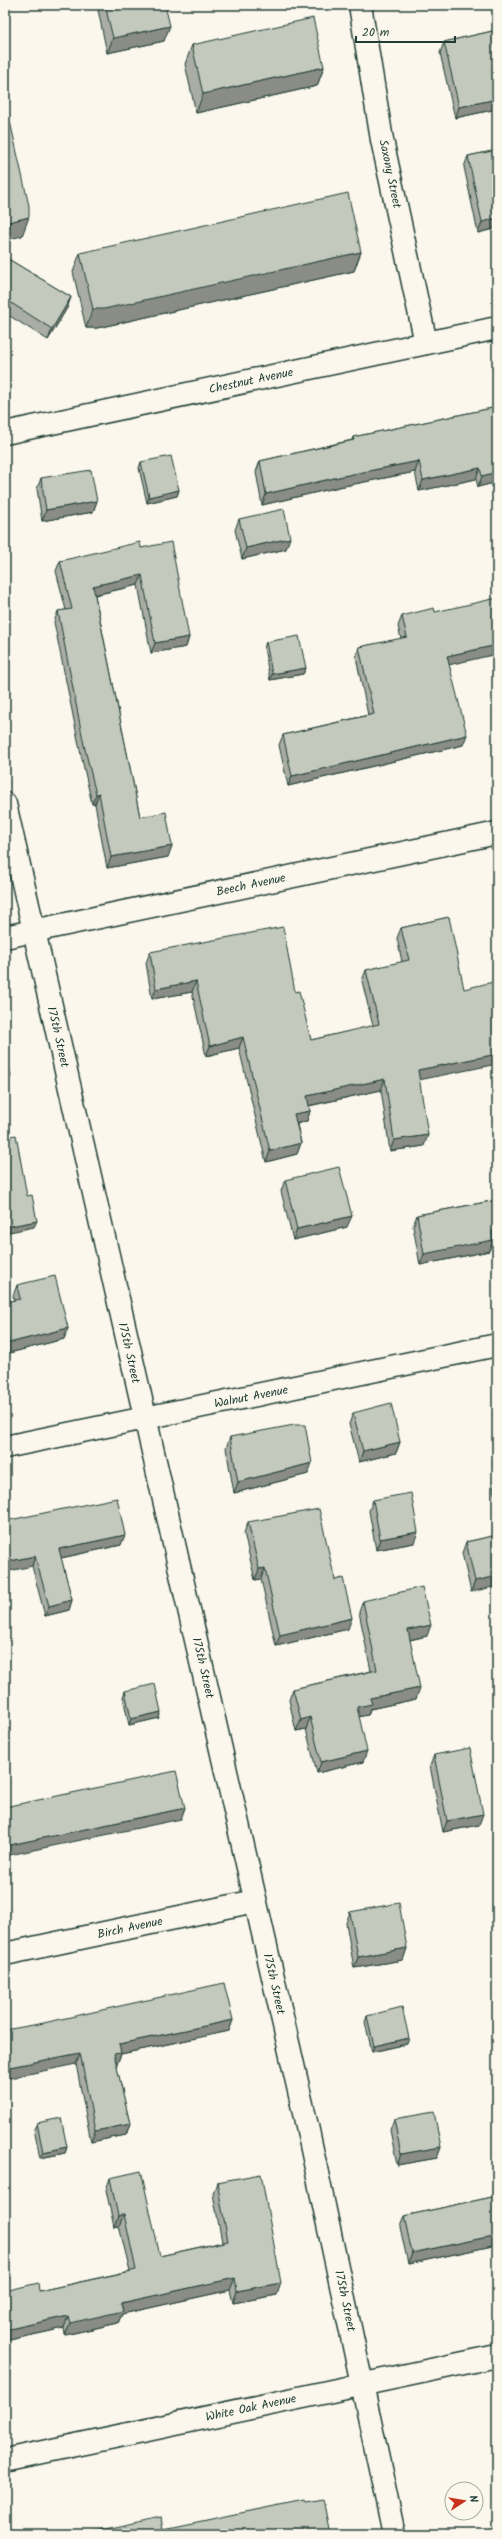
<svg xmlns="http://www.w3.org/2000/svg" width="502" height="2539" font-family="Kalam,sans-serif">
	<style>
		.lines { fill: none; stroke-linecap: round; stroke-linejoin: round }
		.street-casing { stroke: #1f3d34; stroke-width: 25 }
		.secondary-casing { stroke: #1f3d34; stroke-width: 25 }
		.street { stroke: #fbf7ec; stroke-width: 22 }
		.secondary { stroke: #fbf7ec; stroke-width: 22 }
		.wall { fill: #a9ada3; stroke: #1f3d34 }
		.shaded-wall { fill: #898d85; stroke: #1f3d34 }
		.building { fill: #c4c9be; stroke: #1f3d34 }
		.labels { text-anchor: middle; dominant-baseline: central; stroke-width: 3; stroke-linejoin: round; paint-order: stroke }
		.street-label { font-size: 12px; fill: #1f3d34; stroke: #fbf7ec }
	</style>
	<rect width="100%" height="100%" fill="#fbf7ec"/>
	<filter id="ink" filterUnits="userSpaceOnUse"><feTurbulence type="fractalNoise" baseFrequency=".025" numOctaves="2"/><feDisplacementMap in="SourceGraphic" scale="8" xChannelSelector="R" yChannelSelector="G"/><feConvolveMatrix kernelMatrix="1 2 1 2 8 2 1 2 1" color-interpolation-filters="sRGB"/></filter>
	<g filter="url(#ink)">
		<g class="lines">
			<g class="street-casing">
				<g id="street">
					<path d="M 360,5 L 382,140 L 426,343"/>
					<path d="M 5,433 L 497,328"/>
					<path d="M 5,937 L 497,833"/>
					<path d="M 5,1447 L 497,1345"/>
					<path d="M 5,1954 L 255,1901"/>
					<path d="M 5,2460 L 497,2356"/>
				</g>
			</g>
			<g class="secondary-casing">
				<path id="secondary" d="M 5,804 L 307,2126 L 394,2534"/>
			</g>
			<use href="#street" class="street"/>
			<use href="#secondary" class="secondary"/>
		</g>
		<g class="wall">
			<path d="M 97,5 L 165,5 L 164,41 L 107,53 Z"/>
			<path d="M 497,30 L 497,109 L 455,118 L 440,53 L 444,42 Z"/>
			<path d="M 192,45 L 324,67 L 317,86 L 196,113 L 185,64 Z"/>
			<path d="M 497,150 L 497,228 L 478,233 L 464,167 L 468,156 Z"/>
			<path d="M 361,252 L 354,271 L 97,328 L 86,328 L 73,272 L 80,253 Z"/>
			<path d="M 5,257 L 71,297 L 67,308 L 48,340 L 5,313 Z"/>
			<path d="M 497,407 L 497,482 L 478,487 L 476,479 L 419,491 L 415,472 L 339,487 L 262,505 L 256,472 L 260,461 L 352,440 L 353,437 Z"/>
			<path d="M 141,462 L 179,490 L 177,496 L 147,503 L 139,468 Z"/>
			<path d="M 41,478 L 97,501 L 93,512 L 42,521 L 37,489 Z"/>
			<path d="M 239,519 L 286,549 L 242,559 L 235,530 Z"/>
			<path d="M 141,548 L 189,637 L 186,647 L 151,653 L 138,585 L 95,595 L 140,817 L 168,857 L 107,868 L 95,804 L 92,804 L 81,755 L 54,622 L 58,611 L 66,610 L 56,571 L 60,561 Z"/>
			<path d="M 402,616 L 449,664 L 463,745 L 288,786 L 279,745 L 283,735 L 368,715 L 356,657 L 359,647 L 401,639 L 398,626 Z"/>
			<path d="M 266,642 L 306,668 L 303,674 L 270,680 L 264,648 Z"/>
			<path d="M 449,917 L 419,1080 L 424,1146 L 390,1151 L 381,1090 L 309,1106 L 310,1111 L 307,1121 L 297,1124 L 301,1143 L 297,1154 L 266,1162 L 239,1048 L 206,1056 L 192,992 L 152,999 L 146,963 L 150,952 L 295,992 L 311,1040 L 373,1026 L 362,981 L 366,970 L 402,962 L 397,938 L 401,928 Z"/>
			<path d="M 285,1180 L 347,1227 L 293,1240 L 281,1191 Z"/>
			<path d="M 497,1200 L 497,1241 L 493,1241 L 489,1251 L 420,1265 L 413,1226 L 417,1215 Z"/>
			<path d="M 17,1285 L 68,1328 L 64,1339 L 5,1354 L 5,1302 L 14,1301 L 13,1296 Z"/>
			<path d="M 353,1413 L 400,1442 L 396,1453 L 359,1462 L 349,1424 Z"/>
			<path d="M 230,1437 L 308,1474 L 234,1493 L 226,1448 Z"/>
			<path d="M 497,1478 L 497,1508 L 493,1488 Z"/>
			<path d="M 373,1500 L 414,1543 L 376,1550 L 369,1511 Z"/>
			<path d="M 5,1521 L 121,1545 L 61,1558 L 72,1600 L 69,1610 L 45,1616 L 32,1566 Z"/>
			<path d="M 248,1522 L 335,1580 L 348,1629 L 276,1646 L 261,1579 L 255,1580 L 244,1533 Z"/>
			<path d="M 497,1535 L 471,1592 L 462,1553 L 466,1542 Z"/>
			<path d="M 363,1601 L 427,1636 L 410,1640 L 416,1699 L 370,1709 L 368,1715 L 359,1716 L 363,1762 L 317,1773 L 306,1729 L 296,1731 L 289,1700 L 293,1689 L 371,1671 L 359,1612 Z"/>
			<path d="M 125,1691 L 159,1718 L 129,1725 L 123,1697 Z"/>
			<path d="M 434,1755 L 479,1825 L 443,1832 L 430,1766 Z"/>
			<path d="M 350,1912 L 407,1948 L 403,1960 L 354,1968 L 346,1923 Z"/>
			<path d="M 367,2016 L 407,2044 L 372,2052 L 365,2022 Z"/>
			<path d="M 233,2020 L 229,2031 L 121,2054 L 117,2064 L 116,2064 L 130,2124 L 126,2135 L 91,2142 L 76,2064 L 5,2030 Z"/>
			<path d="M 394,2119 L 441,2147 L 437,2158 L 397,2165 L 390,2130 Z"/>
			<path d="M 37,2123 L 67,2147 L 65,2153 L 40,2158 L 34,2129 Z"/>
			<path d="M 110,2178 L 160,2256 L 222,2242 L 213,2194 L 217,2182 L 277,2295 L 233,2303 L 230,2290 L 122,2314 L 118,2323 L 65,2335 L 64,2328 L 5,2341 L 5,2291 L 39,2291 L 130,2271 L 119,2226 L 114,2227 L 106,2190 Z"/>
			<path d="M 497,2196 L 497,2245 L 408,2264 L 400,2227 L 404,2216 Z"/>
		</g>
		<g class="shaded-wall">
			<path d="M 170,26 L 164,41 L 107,53 L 113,38 Z"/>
			<path d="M 324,67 L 317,86 L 196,113 L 203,94 Z"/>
			<path d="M 497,99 L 497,109 L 455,118 L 459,107 Z"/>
			<path d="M 29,217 L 22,236 L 5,240 L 5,223 Z"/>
			<path d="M 497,218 L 497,228 L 478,233 L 482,222 Z"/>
			<path d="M 361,252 L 354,271 L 97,328 L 86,328 L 93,309 Z"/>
			<path d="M 71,297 L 67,308 L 48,340 L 52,329 Z"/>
			<path d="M 419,461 L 415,472 L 339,487 L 262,505 L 266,494 L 343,476 Z"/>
			<path d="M 480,468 L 476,479 L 419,491 L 423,480 Z"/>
			<path d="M 497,472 L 497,482 L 478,487 L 482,476 Z"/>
			<path d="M 179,490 L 177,496 L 147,503 L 149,497 Z"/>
			<path d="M 97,501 L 93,512 L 42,521 L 46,510 Z"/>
			<path d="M 290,538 L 286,549 L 242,559 L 246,548 Z"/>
			<path d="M 142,575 L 138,585 L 89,596 L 93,586 Z"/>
			<path d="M 189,637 L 186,647 L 151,653 L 155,643 Z"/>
			<path d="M 497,645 L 497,654 L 444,666 L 447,656 Z"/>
			<path d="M 306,668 L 303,674 L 270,680 L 272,674 Z"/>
			<path d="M 467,735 L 463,745 L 288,786 L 292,776 Z"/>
			<path d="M 99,793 L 95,804 L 92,804 L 96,794 Z"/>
			<path d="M 172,846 L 168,857 L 107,868 L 111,857 Z"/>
			<path d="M 196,981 L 192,992 L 152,999 L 156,989 Z"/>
			<path d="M 243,1037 L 239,1048 L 206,1056 L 210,1046 Z"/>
			<path d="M 497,1054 L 497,1064 L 414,1081 L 418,1070 Z"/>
			<path d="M 11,1076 L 7,1087 L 5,1087 L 5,1077 Z"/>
			<path d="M 385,1079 L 381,1090 L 303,1107 L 307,1096 Z"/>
			<path d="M 310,1111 L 307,1121 L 291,1125 L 294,1114 Z"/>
			<path d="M 428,1135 L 424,1146 L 390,1151 L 394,1140 Z"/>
			<path d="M 301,1143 L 297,1154 L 266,1162 L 270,1151 Z"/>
			<path d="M 352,1216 L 347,1227 L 293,1240 L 297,1229 Z"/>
			<path d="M 37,1221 L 34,1227 L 5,1233 L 5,1227 Z"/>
			<path d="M 497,1230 L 497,1241 L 493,1241 L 489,1251 L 420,1265 L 424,1254 L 492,1231 Z"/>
			<path d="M 68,1328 L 64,1339 L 5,1354 L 5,1344 Z"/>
			<path d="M 400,1442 L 396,1453 L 359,1462 L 363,1451 Z"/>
			<path d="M 312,1463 L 308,1474 L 234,1493 L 238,1482 Z"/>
			<path d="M 418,1532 L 414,1543 L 376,1550 L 380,1539 Z"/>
			<path d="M 125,1535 L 121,1545 L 56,1559 L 59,1549 Z"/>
			<path d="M 35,1556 L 32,1566 L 5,1572 L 5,1562 Z"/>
			<path d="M 265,1568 L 261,1579 L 255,1580 L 259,1569 Z"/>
			<path d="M 497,1576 L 497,1586 L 471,1592 L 475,1581 Z"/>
			<path d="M 72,1600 L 69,1610 L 45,1616 L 49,1606 Z"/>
			<path d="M 352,1618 L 348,1629 L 276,1646 L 280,1635 Z"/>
			<path d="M 431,1625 L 427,1636 L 404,1641 L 408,1630 Z"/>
			<path d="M 420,1688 L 416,1699 L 370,1709 L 368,1715 L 353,1718 L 357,1707 L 370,1698 Z"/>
			<path d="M 161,1712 L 159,1718 L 129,1725 L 131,1719 Z"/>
			<path d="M 310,1717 L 306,1729 L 296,1731 L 301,1720 Z"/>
			<path d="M 367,1751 L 363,1762 L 317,1773 L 321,1762 Z"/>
			<path d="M 185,1808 L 181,1819 L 5,1856 L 5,1846 Z"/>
			<path d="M 483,1814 L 479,1825 L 443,1832 L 447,1821 Z"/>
			<path d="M 407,1948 L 403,1960 L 354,1968 L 358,1957 Z"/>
			<path d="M 233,2020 L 229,2031 L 121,2054 L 117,2064 L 110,2066 L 114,2054 L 119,2044 Z"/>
			<path d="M 409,2038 L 407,2044 L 372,2052 L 374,2046 Z"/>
			<path d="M 80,2053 L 76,2064 L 5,2079 L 5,2068 Z"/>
			<path d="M 130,2124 L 126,2135 L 91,2142 L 95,2131 Z"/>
			<path d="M 67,2147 L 65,2153 L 40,2158 L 43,2152 Z"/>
			<path d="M 441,2147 L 437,2158 L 397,2165 L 401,2154 Z"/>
			<path d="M 124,2214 L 119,2226 L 114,2227 L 118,2216 Z"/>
			<path d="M 497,2235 L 497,2245 L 408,2264 L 412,2253 Z"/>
			<path d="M 235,2278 L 230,2290 L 122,2314 L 118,2323 L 65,2335 L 70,2323 L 121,2303 Z"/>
			<path d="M 281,2283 L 277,2295 L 233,2303 L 237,2291 Z"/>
			<path d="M 68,2316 L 64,2328 L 5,2341 L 5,2330 Z"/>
		</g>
		<g class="building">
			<path d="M 105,5 L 165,5 L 170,26 L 113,38 Z"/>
			<path d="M 313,18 L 324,67 L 203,94 L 192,45 Z"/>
			<path d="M 497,30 L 497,99 L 459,107 L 444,42 Z"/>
			<path d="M 5,99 L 29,206 L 29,217 L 5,223 Z"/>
			<path d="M 497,150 L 497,218 L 482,222 L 468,156 Z"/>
			<path d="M 348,193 L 361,252 L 104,309 L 93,309 L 80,253 Z"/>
			<path d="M 5,257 L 71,297 L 52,329 L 5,299 Z"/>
			<path d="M 497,407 L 497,472 L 482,476 L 480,468 L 423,480 L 419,461 L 343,476 L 266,494 L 260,461 L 354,440 L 353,437 Z"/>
			<path d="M 171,456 L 179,490 L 149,497 L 141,462 Z"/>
			<path d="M 91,470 L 97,501 L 46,510 L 41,478 Z"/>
			<path d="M 284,509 L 290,538 L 246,548 L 239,519 Z"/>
			<path d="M 140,542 L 141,548 L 171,542 L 189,637 L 155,643 L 142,575 L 93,586 L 140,817 L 166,812 L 172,846 L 111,857 L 99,793 L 96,794 L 84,745 L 58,611 L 72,609 L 60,561 Z"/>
			<path d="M 497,598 L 497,645 L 447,656 L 467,735 L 292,776 L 283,735 L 374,714 L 359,647 L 407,637 L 402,616 L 434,608 L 435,612 Z"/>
			<path d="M 299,636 L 306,668 L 272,674 L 266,642 Z"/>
			<path d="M 449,917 L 464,989 L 497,981 L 497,1054 L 418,1070 L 428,1135 L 394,1140 L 385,1079 L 307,1096 L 310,1111 L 294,1114 L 301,1143 L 270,1151 L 243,1037 L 210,1046 L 196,981 L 156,989 L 150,952 L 283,927 L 295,992 L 299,991 L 311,1040 L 379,1024 L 366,970 L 409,960 L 401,928 Z"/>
			<path d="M 5,1045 L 11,1076 L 5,1077 Z"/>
			<path d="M 16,1135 L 27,1196 L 32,1195 L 37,1221 L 5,1227 L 5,1137 Z"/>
			<path d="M 339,1167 L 352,1216 L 297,1229 L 285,1180 Z"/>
			<path d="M 497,1200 L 497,1230 L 492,1231 L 493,1240 L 424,1254 L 417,1215 Z"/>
			<path d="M 55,1276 L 68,1328 L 5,1344 L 5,1302 L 20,1299 L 17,1285 Z"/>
			<path d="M 391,1403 L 400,1442 L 363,1451 L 353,1413 Z"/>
			<path d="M 294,1425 L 305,1425 L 312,1463 L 238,1482 L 230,1437 Z"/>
			<path d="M 411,1493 L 418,1532 L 380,1539 L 373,1500 Z"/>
			<path d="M 117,1498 L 125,1535 L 59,1549 L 72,1600 L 49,1606 L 35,1556 L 5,1562 L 5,1521 Z"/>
			<path d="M 319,1509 L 335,1580 L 343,1578 L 352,1618 L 280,1635 L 265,1568 L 259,1569 L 248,1522 Z"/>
			<path d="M 497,1535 L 497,1576 L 475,1581 L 466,1542 Z"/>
			<path d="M 422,1587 L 431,1625 L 408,1630 L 420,1688 L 370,1698 L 372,1704 L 357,1707 L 367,1751 L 321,1762 L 310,1717 L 301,1720 L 293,1689 L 377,1670 L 363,1601 Z"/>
			<path d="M 155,1684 L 161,1712 L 131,1719 L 125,1691 Z"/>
			<path d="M 470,1748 L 483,1814 L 447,1821 L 434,1755 Z"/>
			<path d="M 176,1771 L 185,1808 L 5,1846 L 5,1807 Z"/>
			<path d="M 399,1903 L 407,1948 L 358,1957 L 350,1912 Z"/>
			<path d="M 224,1983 L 233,2020 L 119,2044 L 121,2053 L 114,2054 L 130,2124 L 95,2131 L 80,2053 L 5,2068 L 5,2030 L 39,2024 Z"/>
			<path d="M 402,2007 L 409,2038 L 374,2046 L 367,2016 Z"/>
			<path d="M 434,2112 L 441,2147 L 401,2154 L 394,2119 Z"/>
			<path d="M 61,2118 L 67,2147 L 43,2152 L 37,2123 Z"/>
			<path d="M 141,2171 L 160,2256 L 228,2241 L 217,2182 L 261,2174 L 281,2283 L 237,2291 L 235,2278 L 121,2303 L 123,2311 L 70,2323 L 68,2316 L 5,2330 L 5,2291 L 38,2283 L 39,2291 L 136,2270 L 124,2214 L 118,2216 L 110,2178 Z"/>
			<path d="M 497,2196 L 497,2235 L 412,2253 L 404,2216 Z"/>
			<path d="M 323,2499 L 330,2534 L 82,2534 L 161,2517 L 163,2529 L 304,2500 L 305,2502 Z"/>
		</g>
	</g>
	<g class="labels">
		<g class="street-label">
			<text transform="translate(390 174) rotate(78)">Saxony Street</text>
			<text transform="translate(251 381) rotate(-12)">Chestnut Avenue</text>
			<text transform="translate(251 885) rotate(-12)">Beech Avenue</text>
			<text transform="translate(58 1037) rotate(77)">175th Street</text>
			<text transform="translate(129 1353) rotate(77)">175th Street</text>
			<text transform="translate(251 1397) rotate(-11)">Walnut Avenue</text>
			<text transform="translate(203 1668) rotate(77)">175th Street</text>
			<text transform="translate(130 1928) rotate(-12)">Birch Avenue</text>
			<text transform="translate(274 1984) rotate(77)">175th Street</text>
			<text transform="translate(345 2301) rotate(78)">175th Street</text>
			<text transform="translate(251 2408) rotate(-12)">White Oak Avenue</text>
		</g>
	</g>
	<rect width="502" height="2539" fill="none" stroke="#fbf7ec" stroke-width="20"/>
	<rect x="10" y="10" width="482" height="2519" fill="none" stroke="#1f3d34" stroke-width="1.5" filter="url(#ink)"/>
	<g transform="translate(464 2501) rotate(78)"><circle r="19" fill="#fbf7ec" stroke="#a3ada2"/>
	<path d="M0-3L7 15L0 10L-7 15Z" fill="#c8321e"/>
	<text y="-6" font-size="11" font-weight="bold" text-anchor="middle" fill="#1f3d34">N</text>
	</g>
	<path d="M356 36v6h99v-6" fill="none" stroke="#1f3d34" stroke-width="2"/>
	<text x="362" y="36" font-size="12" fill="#1f3d34" stroke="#fbf7ec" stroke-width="3" paint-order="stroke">20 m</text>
</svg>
